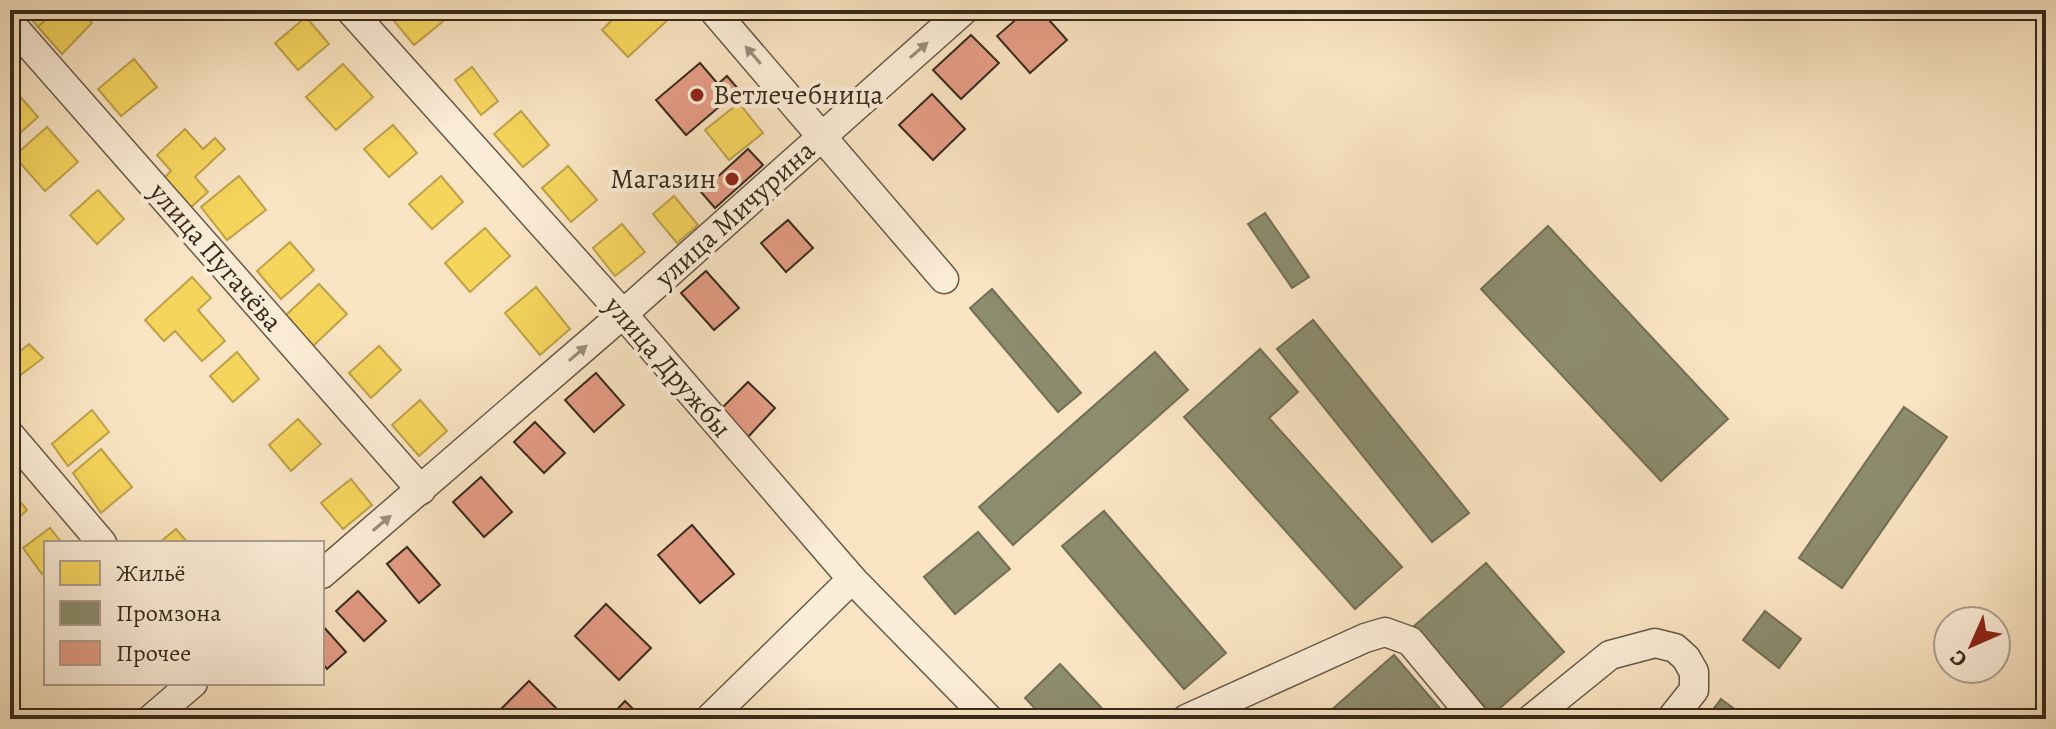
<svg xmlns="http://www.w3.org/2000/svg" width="2056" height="729" font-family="Alegreya,serif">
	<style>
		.homes { fill: #f6d55c; stroke: #bda249; stroke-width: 2 }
		.industry { fill: #8c8c6e; stroke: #726f55; stroke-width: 2 }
		.building { fill: #e59c85; stroke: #372b1c; stroke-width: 2 }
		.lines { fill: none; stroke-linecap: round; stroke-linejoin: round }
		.minor-casing { stroke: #685946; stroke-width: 31 }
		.minor { stroke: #fcedd8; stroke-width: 28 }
		.oneway { fill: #9a8c7a }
		.poi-dot { fill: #8f2418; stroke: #fcedd8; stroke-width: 3 }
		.labels { text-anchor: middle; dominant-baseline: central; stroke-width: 8; stroke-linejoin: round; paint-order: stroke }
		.poi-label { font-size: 28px; fill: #372b1c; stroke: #fcedd8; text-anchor: start }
		.street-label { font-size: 28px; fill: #372b1c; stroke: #fcedd8 }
	</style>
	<rect width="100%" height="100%" fill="#fae4c3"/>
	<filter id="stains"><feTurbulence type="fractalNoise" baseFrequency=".0025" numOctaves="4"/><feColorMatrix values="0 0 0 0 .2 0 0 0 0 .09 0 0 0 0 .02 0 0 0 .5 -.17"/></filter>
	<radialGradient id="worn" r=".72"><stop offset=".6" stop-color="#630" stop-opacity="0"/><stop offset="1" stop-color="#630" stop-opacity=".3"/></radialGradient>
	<g class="homes">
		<path d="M 24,10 L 56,10 L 38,27 Z"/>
		<path d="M 56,10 L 81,10 L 92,23 L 62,54 L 38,27 Z"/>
		<path d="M 408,10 L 438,10 L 446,19 L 414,45 L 394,21 Z"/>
		<path d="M 622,10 L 668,10 L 673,15 L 628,57 L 602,30 Z"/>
		<path d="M 306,17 L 329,44 L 298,70 L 275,43 Z"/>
		<path d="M 134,59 L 157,87 L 121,116 L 98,89 Z"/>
		<path d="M 343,64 L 373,97 L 336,130 L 306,97 Z"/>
		<path d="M 472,67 L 498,101 L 481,115 L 455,80 Z"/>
		<path d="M 10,85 L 38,117 L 10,142 Z"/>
		<path d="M 739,103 L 763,133 L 729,160 L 705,130 Z"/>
		<path d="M 521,111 L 549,145 L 523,167 L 494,134 Z"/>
		<path d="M 393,125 L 417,153 L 389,177 L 364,149 Z"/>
		<path d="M 47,127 L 78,162 L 45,191 L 14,156 Z"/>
		<path d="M 185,129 L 203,149 L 215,138 L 225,149 L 195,177 L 208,192 L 190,208 L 163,179 L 171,171 L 157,155 Z"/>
		<path d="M 568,166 L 597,200 L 571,222 L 542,188 Z"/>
		<path d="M 239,176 L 266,210 L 227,240 L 201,207 Z"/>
		<path d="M 441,176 L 463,202 L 432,229 L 409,204 Z"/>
		<path d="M 98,190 L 124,219 L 97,244 L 70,215 Z"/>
		<path d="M 674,196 L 698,225 L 677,243 L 653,214 Z"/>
		<path d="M 622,224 L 645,252 L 615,276 L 593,248 Z"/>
		<path d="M 485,228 L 510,256 L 470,292 L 445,263 Z"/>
		<path d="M 290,242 L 314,270 L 281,299 L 257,271 Z"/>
		<path d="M 192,277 L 211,298 L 198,310 L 225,341 L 202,361 L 175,331 L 164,341 L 145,320 Z"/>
		<path d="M 319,284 L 347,314 L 313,346 L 285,316 Z"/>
		<path d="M 536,287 L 570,329 L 540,355 L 505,313 Z"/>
		<path d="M 29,344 L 43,358 L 10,383 L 10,359 Z"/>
		<path d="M 379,346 L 401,370 L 371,398 L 349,373 Z"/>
		<path d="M 237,352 L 259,379 L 233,402 L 210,376 Z"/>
		<path d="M 420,400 L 447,431 L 419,456 L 392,425 Z"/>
		<path d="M 92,410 L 109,432 L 68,466 L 52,444 Z"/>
		<path d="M 298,419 L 321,444 L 291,471 L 269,445 Z"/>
		<path d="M 101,449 L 132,487 L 101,513 L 73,473 Z"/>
		<path d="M 351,479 L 372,505 L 343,529 L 321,503 Z"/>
		<path d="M 10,489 L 27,510 L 10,526 Z"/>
		<path d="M 50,528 L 62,543 L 46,543 L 46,571 L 42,574 L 23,548 Z"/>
		<path d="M 176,529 L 188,543 L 159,543 Z"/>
	</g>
	<g class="industry">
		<path d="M 1265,213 L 1309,277 L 1292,288 L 1248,224 Z"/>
		<path d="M 1548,226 L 1728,419 L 1661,481 L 1481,289 Z"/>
		<path d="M 992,289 L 1081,393 L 1058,412 L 970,308 Z"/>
		<path d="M 1313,320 L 1469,513 L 1432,542 L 1277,349 Z"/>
		<path d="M 1260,349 L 1298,392 L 1269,418 L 1402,567 L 1355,609 L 1184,417 Z"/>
		<path d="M 1155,352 L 1188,390 L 1013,545 L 979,507 Z"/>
		<path d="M 1904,407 L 1947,437 L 1842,588 L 1799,558 Z"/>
		<path d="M 1104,511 L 1226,653 L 1184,689 L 1062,546 Z"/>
		<path d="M 978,532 L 1010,569 L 955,614 L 924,577 Z"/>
		<path d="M 1486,563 L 1564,652 L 1492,715 L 1414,626 Z"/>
		<path d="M 1765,611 L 1801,639 L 1779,668 L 1743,640 Z"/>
		<path d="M 1394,655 L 1449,719 L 1321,719 Z"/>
		<path d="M 1060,664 L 1111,718 L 1110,719 L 1045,719 L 1025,698 Z"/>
		<path d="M 1721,699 L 1748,719 L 1706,719 Z"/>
	</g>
	<g class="building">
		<path d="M 1027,10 L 1040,10 L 1067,40 L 1030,73 L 997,36 Z"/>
		<path d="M 971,35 L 999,63 L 961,99 L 933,70 Z"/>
		<path d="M 700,63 L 718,84 L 727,76 L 739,90 L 686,135 L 656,100 Z"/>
		<path d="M 932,94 L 965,129 L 933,160 L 899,125 Z"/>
		<path d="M 748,149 L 763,165 L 715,208 L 701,192 Z"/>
		<path d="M 788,220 L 813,248 L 786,272 L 761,243 Z"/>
		<path d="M 706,271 L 739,308 L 714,330 L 681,293 Z"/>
		<path d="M 596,373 L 624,405 L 594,432 L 565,400 Z"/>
		<path d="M 748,382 L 775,408 L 748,437 L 720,410 Z"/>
		<path d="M 535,422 L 565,453 L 544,473 L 514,442 Z"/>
		<path d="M 481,477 L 512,512 L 484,537 L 453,502 Z"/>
		<path d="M 692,525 L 734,574 L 700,603 L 658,555 Z"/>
		<path d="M 407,547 L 440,585 L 419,603 L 387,564 Z"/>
		<path d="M 358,591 L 386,621 L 364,641 L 336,611 Z"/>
		<path d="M 606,604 L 651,648 L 619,680 L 575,636 Z"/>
		<path d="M 322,625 L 346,652 L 327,669 L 322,663 Z"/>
		<path d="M 529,681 L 567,719 L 502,719 L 497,713 Z"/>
		<path d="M 625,701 L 643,719 L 608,719 Z"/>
	</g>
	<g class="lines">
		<g class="minor-casing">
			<g id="minor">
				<path d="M 350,10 L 623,314 L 852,579 L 989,719"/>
				<path d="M 713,10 L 944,279"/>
				<path d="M 10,23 L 421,490"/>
				<path d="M 10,435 L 102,543"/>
				<path d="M 322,574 L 623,314 L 964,10"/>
				<path d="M 151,719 L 193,683"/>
				<path d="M 709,719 L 852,579"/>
				<path d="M 1186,719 L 1365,638 L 1385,632 L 1410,641 L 1475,719"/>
				<path d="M 1531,719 L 1610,655 L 1655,643 L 1675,648 L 1686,658 L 1694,672 L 1694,690 L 1671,719"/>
			</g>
		</g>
		<use href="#minor" class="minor"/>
	</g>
	<defs><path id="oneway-solid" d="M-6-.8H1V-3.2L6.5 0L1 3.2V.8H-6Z" transform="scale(2)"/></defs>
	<g class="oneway">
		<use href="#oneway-solid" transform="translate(919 50) rotate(-41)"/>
		<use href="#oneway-solid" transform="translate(753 55) rotate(-131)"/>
		<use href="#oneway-solid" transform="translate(578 353) rotate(-41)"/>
		<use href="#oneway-solid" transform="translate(382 523) rotate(-40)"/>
	</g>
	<g class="poi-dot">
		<circle cx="697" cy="95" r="8"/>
		<circle cx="732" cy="179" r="8"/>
	</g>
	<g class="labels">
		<g class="poi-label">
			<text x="713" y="95">Ветлечебница</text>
			<text x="716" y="179" text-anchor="end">Магазин</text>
		</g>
		<g class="street-label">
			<text transform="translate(735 214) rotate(-42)">улица Мичурина</text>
			<text transform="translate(216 257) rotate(49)">улица Пугачёва</text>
			<text transform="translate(668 367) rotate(49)">улица Дружбы</text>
		</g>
	</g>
	<rect width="2056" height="729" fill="none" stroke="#fae4c3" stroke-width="40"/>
	<rect x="12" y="12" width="2032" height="705" fill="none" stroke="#372b1c" stroke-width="4"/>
	<rect x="20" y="20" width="2016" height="689" fill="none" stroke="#372b1c" stroke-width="2"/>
	<rect x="44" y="541" width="280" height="144" fill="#fcedd8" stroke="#ad9f8d" stroke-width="2"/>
	<rect x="60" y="561" width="40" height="24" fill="#f6d55c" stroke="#ad9f8d" stroke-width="2"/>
	<text x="116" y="581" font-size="24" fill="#372b1c">Жильё</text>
	<rect x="60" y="601" width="40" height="24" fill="#8c8c6e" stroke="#ad9f8d" stroke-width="2"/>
	<text x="116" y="621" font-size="24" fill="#372b1c">Промзона</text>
	<rect x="60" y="641" width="40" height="24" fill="#e59c85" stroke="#ad9f8d" stroke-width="2"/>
	<text x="116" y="661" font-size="24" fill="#372b1c">Прочее</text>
	<g transform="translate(1972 645) rotate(225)"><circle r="38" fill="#fcedd8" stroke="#ad9f8d" stroke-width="2"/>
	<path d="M0-6L14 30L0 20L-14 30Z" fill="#8f2418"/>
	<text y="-12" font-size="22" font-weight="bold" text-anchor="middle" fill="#372b1c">С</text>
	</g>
	<rect width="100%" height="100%" filter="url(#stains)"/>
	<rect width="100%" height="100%" fill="url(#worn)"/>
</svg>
